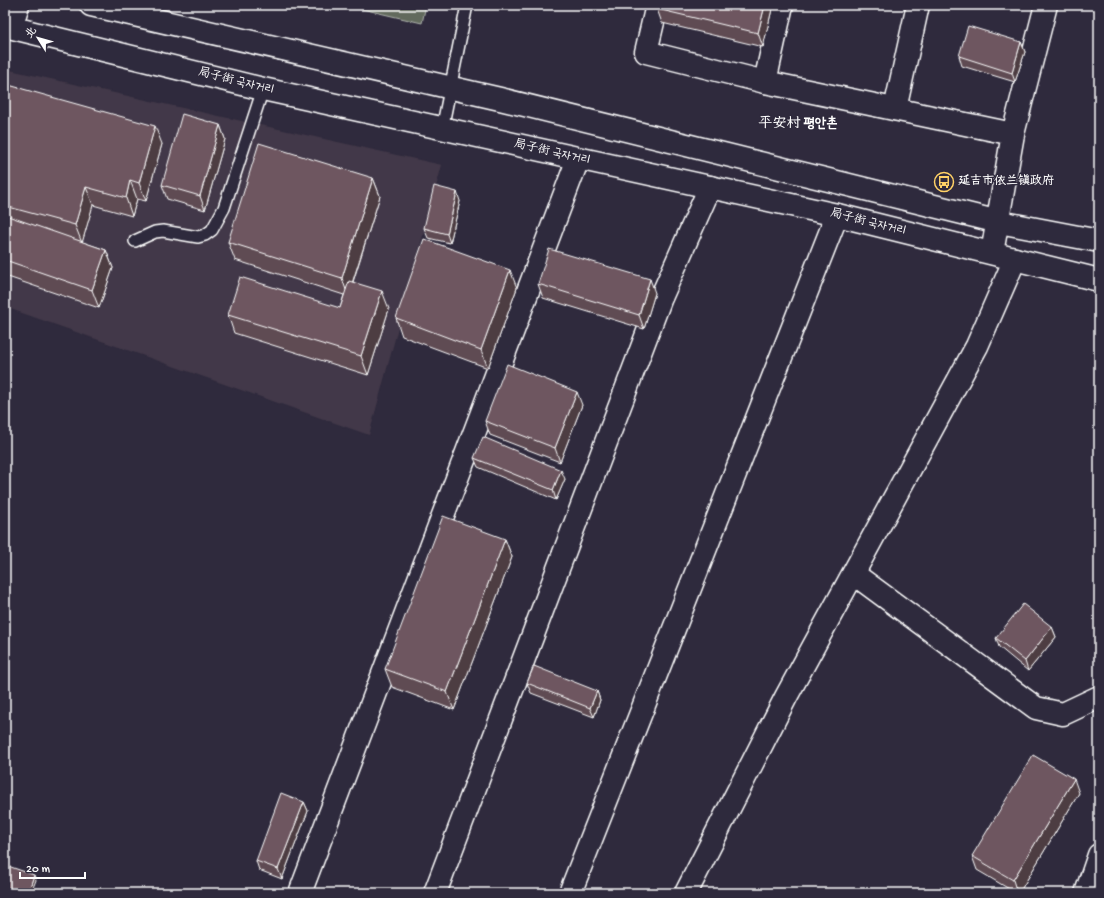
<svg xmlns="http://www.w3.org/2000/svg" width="1104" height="898" font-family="'Gochi Hand','LXGW WenKai TC','Poor Story',sans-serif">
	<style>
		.built { fill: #423848 }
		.green { fill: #626a5d; stroke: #b0b4ae }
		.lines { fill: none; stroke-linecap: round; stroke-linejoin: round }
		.lane-casing { stroke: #fff; stroke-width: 14 }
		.street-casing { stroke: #fff; stroke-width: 25 }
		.primary-casing { stroke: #fff; stroke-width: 25 }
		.lane { stroke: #2f2a3d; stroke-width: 11 }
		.street { stroke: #2f2a3d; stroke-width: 22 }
		.primary { stroke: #2f2a3d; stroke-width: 22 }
		.wall { fill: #5f4b53; stroke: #fff }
		.shaded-wall { fill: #4d3d43; stroke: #fff }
		.building { fill: #6e5760; stroke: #fff }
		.labels { text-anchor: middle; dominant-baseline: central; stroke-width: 3; stroke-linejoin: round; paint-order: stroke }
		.street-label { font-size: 12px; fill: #fff; stroke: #2f2a3d }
		.poi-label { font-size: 12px; font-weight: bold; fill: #fff; stroke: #2f2a3d; text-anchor: start }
		.quarter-label { font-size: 14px; font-weight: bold; fill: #fff; stroke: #2f2a3d }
	</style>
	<rect width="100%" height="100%" fill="#2f2a3d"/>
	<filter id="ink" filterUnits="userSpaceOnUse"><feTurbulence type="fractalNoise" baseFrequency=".025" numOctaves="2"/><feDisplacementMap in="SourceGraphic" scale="8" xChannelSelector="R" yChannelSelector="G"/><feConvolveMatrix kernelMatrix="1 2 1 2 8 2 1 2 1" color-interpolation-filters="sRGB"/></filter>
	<g filter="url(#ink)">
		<path class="built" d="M 5,69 L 442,165 L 369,435 L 5,307 Z"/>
		<path class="green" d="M 345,5 L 426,5 L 422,23 Z"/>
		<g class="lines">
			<g class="lane-casing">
				<g id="lane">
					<path d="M 442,129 L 467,5"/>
					<path d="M 135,241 L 155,232 L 163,231 L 198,237 L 205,235 L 212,230 L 224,208 L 263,89"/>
				</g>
			</g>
			<g class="street-casing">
				<g id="street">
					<path d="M 657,5 L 646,52 L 765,82 L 1013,134"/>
					<path d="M 11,27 L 18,5"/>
					<path d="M 765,82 L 782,5"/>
					<path d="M 895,109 L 918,5"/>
					<path d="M 992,253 L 1013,134 L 1046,5"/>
					<path d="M 854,574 L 1036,708 L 1063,714 L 1099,697"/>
					<path d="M 300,893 L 578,159"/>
					<path d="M 435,893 L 660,300 L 710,187"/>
					<path d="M 570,893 L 837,215"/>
					<path d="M 686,893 L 786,697 L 977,346 L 1015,259"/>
					<path d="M 1086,893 L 1099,855"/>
				</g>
			</g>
			<g class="primary-casing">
				<g id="primary">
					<path d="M 91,5 L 500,99 L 999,222 L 1099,241"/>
					<path d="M 5,26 L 263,89 L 837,215 L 1099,280"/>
				</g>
			</g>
			<use href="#lane" class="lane"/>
			<use href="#street" class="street"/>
			<use href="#primary" class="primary"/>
		</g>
		<g class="wall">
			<path d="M 658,5 L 773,5 L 763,47 L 662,23 L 657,9 Z"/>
			<path d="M 1021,42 L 1025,52 L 1015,82 L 962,66 L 959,56 Z"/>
			<path d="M 5,84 L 162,144 L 146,201 L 137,199 L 132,216 L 93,205 L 82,242 L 106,250 L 113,268 L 99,308 L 5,276 Z"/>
			<path d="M 220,125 L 225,139 L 205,210 L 167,199 L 162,185 Z"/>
			<path d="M 373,178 L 380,196 L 353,282 L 389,309 L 368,375 L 234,333 L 228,315 L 340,308 L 344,295 L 235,260 L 228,242 Z"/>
			<path d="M 460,201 L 450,243 L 428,238 L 424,228 Z"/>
			<path d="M 538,284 L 655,293 L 644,329 L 543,298 Z"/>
			<path d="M 517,288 L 488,368 L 402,336 L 396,318 Z"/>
			<path d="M 582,405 L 560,462 L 490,435 L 485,421 Z"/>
			<path d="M 474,458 L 565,479 L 556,500 L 478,467 Z"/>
			<path d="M 505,539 L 512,557 L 454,710 L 392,687 L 385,669 Z"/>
			<path d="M 1052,627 L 1056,637 L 1028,671 L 999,647 L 996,638 Z"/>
			<path d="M 527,683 L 597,691 L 600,700 L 594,717 L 531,693 Z"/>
			<path d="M 1079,793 L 1019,893 L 1016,893 L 977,870 L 972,856 Z"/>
			<path d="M 304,802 L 308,811 L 282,879 L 259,870 L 256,861 Z"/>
		</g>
		<g class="shaded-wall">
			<path d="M 765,5 L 773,5 L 763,47 L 758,33 Z"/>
			<path d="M 1021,42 L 1025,52 L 1015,82 L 1012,73 Z"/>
			<path d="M 220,125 L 225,139 L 205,210 L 200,196 Z"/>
			<path d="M 155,126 L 162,144 L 146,201 L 139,183 Z"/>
			<path d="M 373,178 L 380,196 L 348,296 L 342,278 Z"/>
			<path d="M 130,180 L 137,199 L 132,216 L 126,198 Z"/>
			<path d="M 86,187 L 93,205 L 82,243 L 75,225 Z"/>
			<path d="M 457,192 L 460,201 L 450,243 L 447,234 Z"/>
			<path d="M 106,250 L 113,268 L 99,308 L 92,290 Z"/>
			<path d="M 510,270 L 517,288 L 488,368 L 481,350 Z"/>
			<path d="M 650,279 L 655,293 L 644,329 L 639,315 Z"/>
			<path d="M 382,291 L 389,309 L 368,375 L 361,356 Z"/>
			<path d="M 577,392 L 582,405 L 560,462 L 555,448 Z"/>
			<path d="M 561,470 L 565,479 L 556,500 L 553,490 Z"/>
			<path d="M 505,539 L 512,557 L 454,710 L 447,692 Z"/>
			<path d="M 1052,627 L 1056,637 L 1028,671 L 1025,661 Z"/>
			<path d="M 597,691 L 600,700 L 594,717 L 590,708 Z"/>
			<path d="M 1074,779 L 1079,793 L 1019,893 L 1017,893 L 1013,880 Z"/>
			<path d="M 304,802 L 308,811 L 282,879 L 278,869 Z"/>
			<path d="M 34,875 L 36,880 L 31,893 L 28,893 Z"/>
		</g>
		<g class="building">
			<path d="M 658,5 L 765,5 L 758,33 L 657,9 Z"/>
			<path d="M 968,26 L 1021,42 L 1012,73 L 959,56 Z"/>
			<path d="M 5,84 L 155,126 L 139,183 L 130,180 L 126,198 L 86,187 L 75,225 L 5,206 Z"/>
			<path d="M 182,114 L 220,125 L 200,196 L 162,185 Z"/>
			<path d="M 259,143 L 373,178 L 342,278 L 228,242 Z"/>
			<path d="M 434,186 L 457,192 L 447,234 L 424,228 Z"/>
			<path d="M 5,215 L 106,250 L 92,290 L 5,260 Z"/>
			<path d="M 424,239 L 510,270 L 481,350 L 396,318 Z"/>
			<path d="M 549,249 L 650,279 L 639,315 L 538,284 Z"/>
			<path d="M 240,277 L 340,308 L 349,281 L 382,291 L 361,356 L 228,315 Z"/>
			<path d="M 507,364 L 577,392 L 555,448 L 485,421 Z"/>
			<path d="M 483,437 L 561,470 L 553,490 L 474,458 Z"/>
			<path d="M 443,516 L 505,539 L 447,692 L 385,669 Z"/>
			<path d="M 1023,604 L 1052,627 L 1025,661 L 996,638 Z"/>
			<path d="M 534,666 L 597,691 L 590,708 L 527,683 Z"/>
			<path d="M 1033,755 L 1074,779 L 1013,880 L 972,856 Z"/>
			<path d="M 281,793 L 304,802 L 278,869 L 256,861 Z"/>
			<path d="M 5,865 L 34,875 L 28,893 L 5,893 Z"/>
		</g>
	</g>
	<defs>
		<g id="bus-ring" transform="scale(1)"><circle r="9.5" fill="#2f2a3d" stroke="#ffd166" stroke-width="1.5"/><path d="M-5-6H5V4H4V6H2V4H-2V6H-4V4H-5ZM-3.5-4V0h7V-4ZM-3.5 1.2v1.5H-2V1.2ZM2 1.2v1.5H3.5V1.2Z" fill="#ffd166"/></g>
	</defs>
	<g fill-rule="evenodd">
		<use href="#bus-ring" x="944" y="182"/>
	</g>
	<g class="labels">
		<g class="street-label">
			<text transform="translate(236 82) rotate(14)">局子街 국자거리</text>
			<text transform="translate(552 153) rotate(13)">局子街 국자거리</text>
			<text transform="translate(868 223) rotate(14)">局子街 국자거리</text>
		</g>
		<g class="poi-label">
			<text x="958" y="182">延吉市依兰镇政府</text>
		</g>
		<g class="quarter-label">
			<text x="798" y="124">平安村 평안촌</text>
		</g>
	</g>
	<rect width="1104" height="898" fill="none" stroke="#2f2a3d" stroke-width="20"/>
	<rect x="10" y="10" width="1084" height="878" fill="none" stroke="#fff" stroke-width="1.5" filter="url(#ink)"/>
	<g transform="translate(38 38) rotate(307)" stroke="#2f2a3d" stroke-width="3" paint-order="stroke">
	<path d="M0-3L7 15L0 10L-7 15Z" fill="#ffffff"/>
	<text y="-6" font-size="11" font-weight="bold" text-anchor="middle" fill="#ffffff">北</text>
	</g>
	<path d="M20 872v6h65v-6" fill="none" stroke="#ffffff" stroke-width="2"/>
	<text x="26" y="872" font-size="12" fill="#ffffff" stroke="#2f2a3d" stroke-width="3" paint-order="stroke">20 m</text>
</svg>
